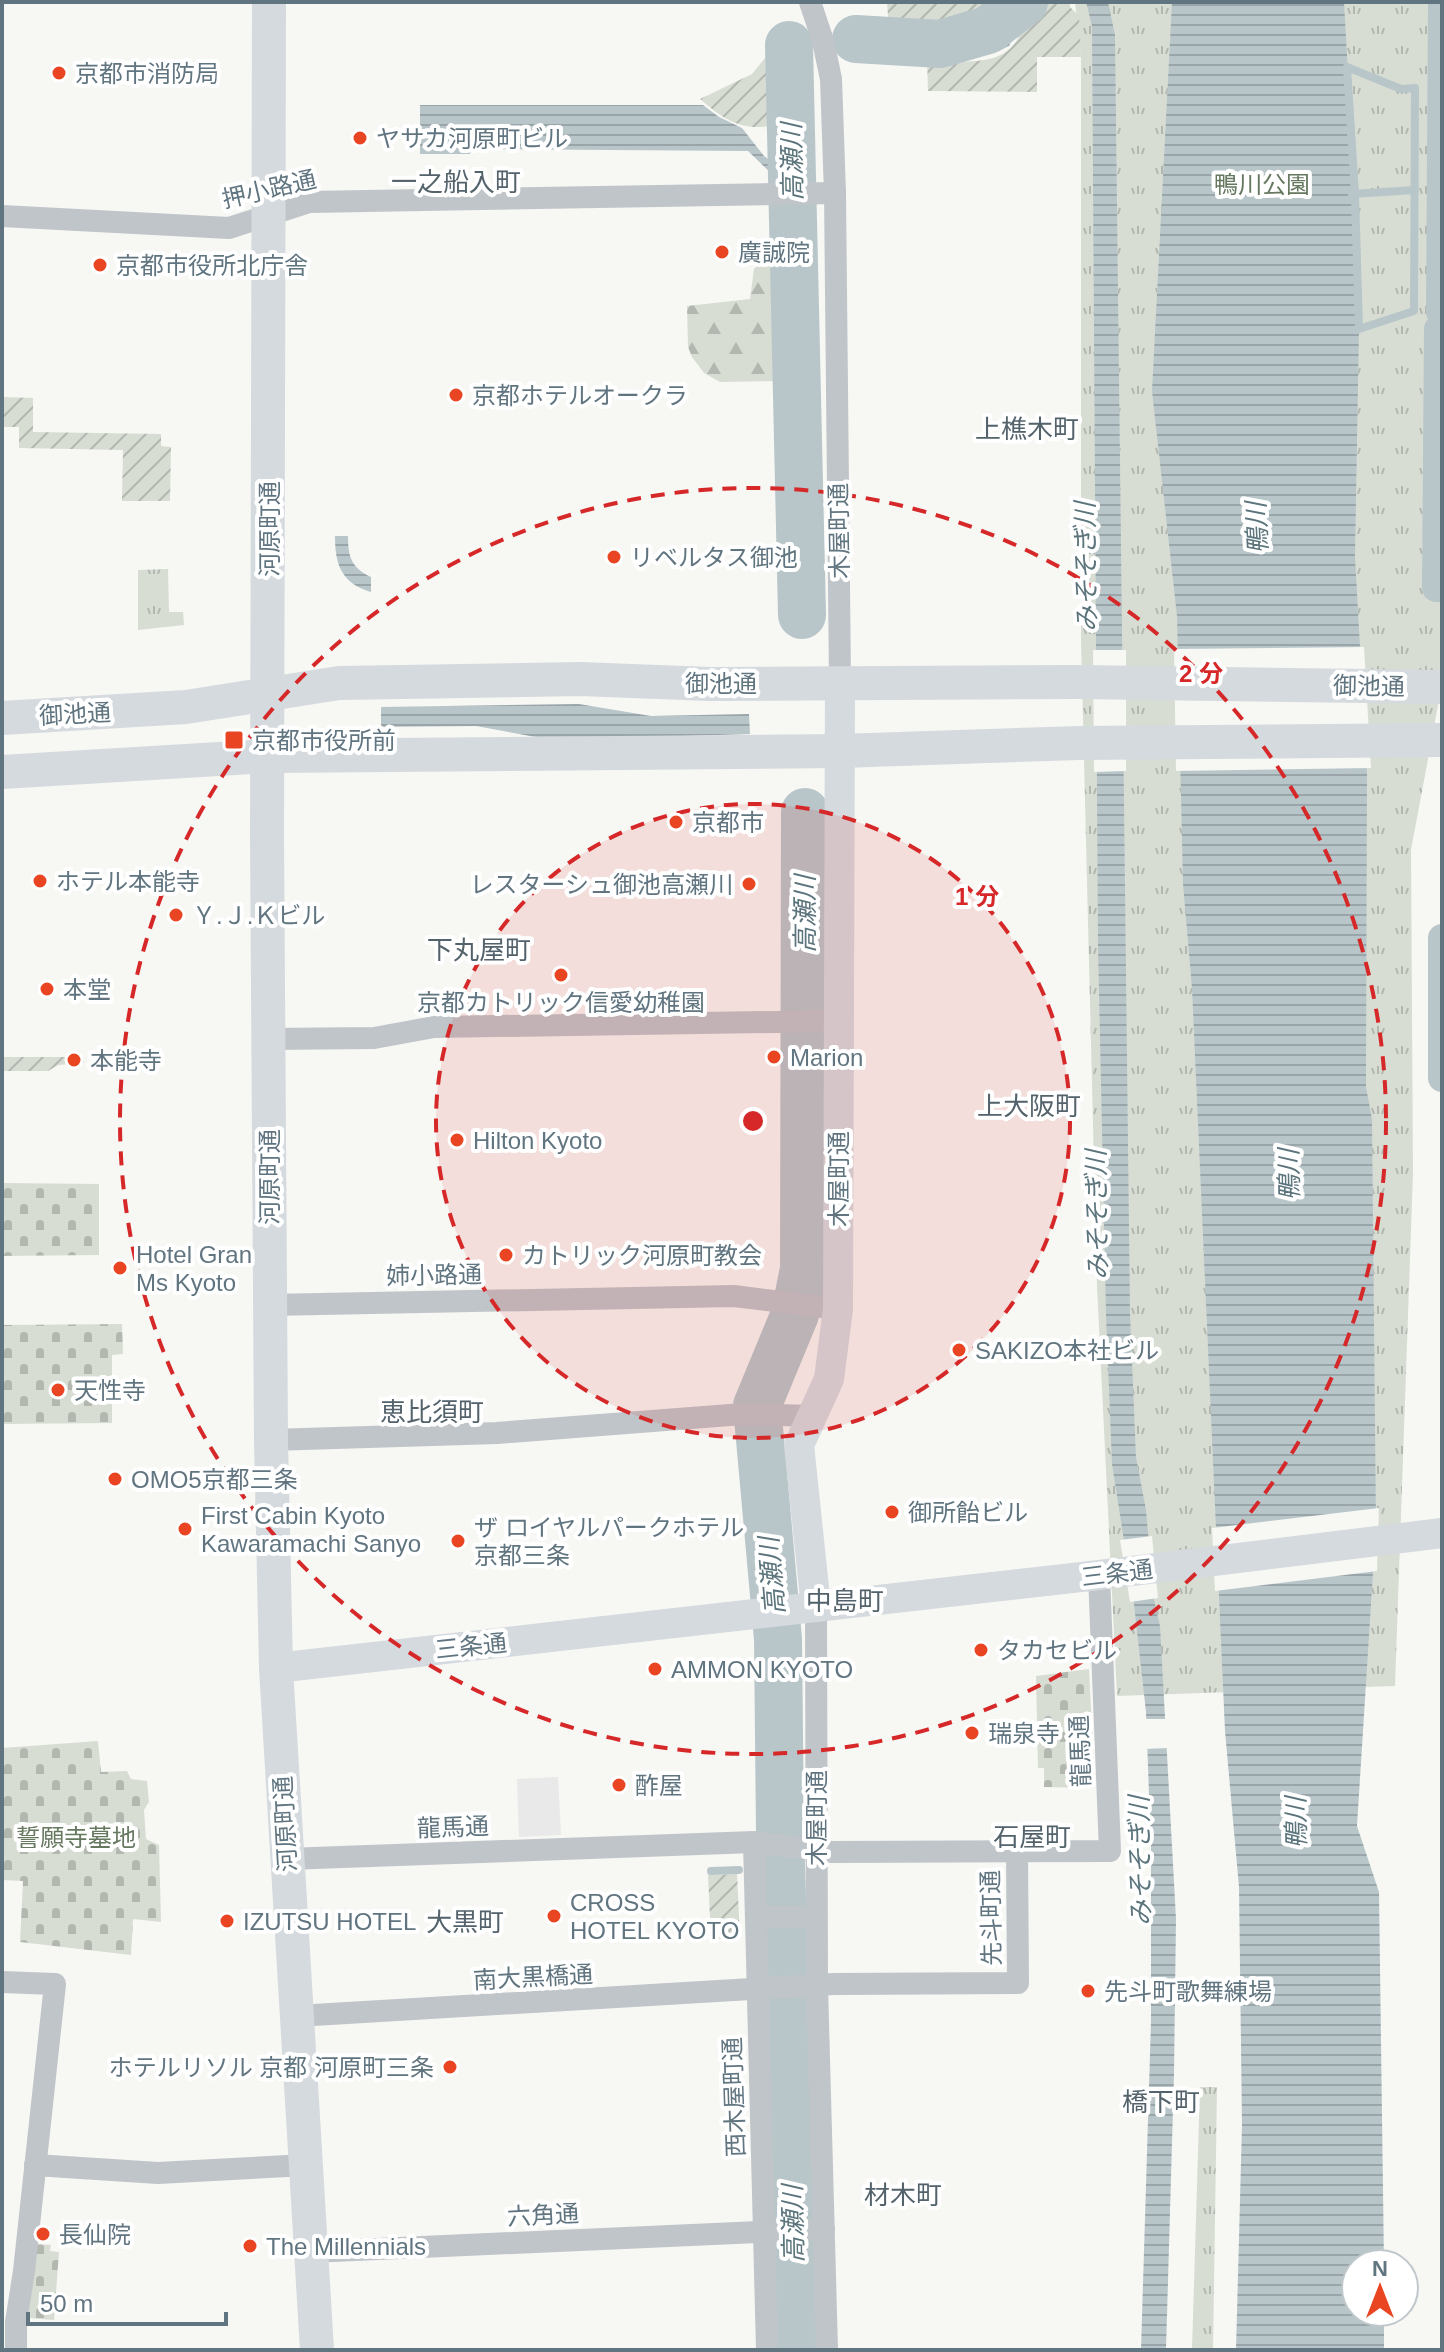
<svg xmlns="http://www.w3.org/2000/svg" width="1444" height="2352" font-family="Arial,'Noto Sans JP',sans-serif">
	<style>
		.built { fill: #e8e9e8 }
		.grass { fill: url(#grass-tufts) }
		.forest { fill: url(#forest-firs) }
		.cemetery { fill: url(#cemetery-stones) }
		.garden { fill: url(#garden-furrows) }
		.water { fill: url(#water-rules) }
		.pier { fill: #f7f7f4 }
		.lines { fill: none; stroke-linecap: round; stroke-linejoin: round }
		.stream { stroke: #b8c6ca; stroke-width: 8 }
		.canal { stroke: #b8c6ca; stroke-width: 28 }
		.river { stroke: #b8c6ca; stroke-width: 48 }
		.street { stroke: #c0c5c9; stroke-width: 22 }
		.secondary { stroke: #d5dade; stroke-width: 30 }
		.primary { stroke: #d5dade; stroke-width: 34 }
		.ring { fill: none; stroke: #d62828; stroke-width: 4; stroke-dasharray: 14 10 }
		.poi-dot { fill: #e94522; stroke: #fff; stroke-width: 3 }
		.labels { text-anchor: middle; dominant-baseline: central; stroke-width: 8; stroke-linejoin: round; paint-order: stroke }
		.poi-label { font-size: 24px; fill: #617580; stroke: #fff; text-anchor: start }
		.park-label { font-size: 24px; fill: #667860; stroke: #fff }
		.street-label { font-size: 24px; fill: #617580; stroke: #fff }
		.water-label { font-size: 26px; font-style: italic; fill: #5c757c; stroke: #fff }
		.neighbourhood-label { font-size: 26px; fill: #53626b; stroke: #fff }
		.centre { fill: #d62828; stroke: #fff; stroke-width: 4 }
		.ring-label { font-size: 24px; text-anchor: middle; font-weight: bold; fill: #d62828; stroke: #fff; stroke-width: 8; stroke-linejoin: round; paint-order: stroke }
	</style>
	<defs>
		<pattern id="grass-tufts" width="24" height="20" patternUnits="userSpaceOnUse" patternTransform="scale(2)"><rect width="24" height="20" fill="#d7ddd3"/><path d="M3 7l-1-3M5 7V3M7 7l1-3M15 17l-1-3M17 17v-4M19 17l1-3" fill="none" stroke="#b2b8b0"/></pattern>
		<pattern id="forest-firs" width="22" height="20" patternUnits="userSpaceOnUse" patternTransform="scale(2)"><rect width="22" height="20" fill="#d7ddd3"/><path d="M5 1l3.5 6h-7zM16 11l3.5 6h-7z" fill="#b2b8b0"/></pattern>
		<pattern id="cemetery-stones" width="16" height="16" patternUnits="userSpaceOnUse" patternTransform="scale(2)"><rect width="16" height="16" fill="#d7ddd3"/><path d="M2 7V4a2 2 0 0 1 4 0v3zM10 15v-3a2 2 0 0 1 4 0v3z" fill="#b2b8b0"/></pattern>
		<pattern id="garden-furrows" width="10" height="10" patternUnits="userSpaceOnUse" patternTransform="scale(2)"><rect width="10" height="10" fill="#d7ddd3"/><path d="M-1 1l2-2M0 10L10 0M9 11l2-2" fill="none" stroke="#b2b8b0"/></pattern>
		<pattern id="water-rules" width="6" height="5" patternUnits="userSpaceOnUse" patternTransform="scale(2)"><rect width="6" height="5" fill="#b8c6ca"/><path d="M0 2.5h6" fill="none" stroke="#99a5a9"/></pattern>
	</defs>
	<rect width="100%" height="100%" fill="#f7f7f4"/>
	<path class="built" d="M 558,1777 L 561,1835 L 519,1837 L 517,1779 Z"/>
	<g class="grass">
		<path d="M 1075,2 L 1442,2 L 1442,684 L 1411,850 L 1413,1173 L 1395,1686 L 1117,1696 L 1097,1286 L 1081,639 L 1081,57 Z"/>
		<path d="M 168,569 L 169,612 L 183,612 L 184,625 L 138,630 L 138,570 Z"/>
		<path d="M 1200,2087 L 1217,2087 L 1213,2350 L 1192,2350 Z"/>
	</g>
	<path class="forest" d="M 771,252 L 782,256 L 785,345 L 783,381 L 720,382 L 704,373 L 692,357 L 688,347 L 687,306 L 750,299 L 754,269 Z"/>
	<g class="cemetery">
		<path d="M 2,1183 L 99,1184 L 99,1255 L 2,1256 Z"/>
		<path d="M 122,1324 L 123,1354 L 112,1355 L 112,1423 L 2,1424 L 2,1325 Z"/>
		<path d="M 1089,1669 L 1095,1788 L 1044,1787 L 1044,1768 L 1038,1768 L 1036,1676 Z"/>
		<path d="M 98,1741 L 101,1772 L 127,1771 L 131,1779 L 147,1781 L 149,1802 L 144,1810 L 146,1839 L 159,1845 L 161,1922 L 133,1919 L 131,1955 L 20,1942 L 23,1881 L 2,1880 L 2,1748 Z"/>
		<path d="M 33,2244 L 51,2245 L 50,2251 L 59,2252 L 54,2320 L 28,2318 Z"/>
	</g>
	<g class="garden">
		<path d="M 887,2 L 998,2 L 968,26 L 942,39 L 895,36 L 888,16 Z"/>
		<path d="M 1033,2 L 1070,2 L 1070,7 L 1079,16 L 1081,57 L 1037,57 L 1037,92 L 928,91 L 927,58 L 901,58 L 899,45 L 937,48 L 947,61 C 993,63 1021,59 1027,7 Z"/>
		<path d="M 770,52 L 770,126 C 740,131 722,118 700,99 L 752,74 Z"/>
		<path d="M 2,397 L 33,398 L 33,432 L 161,434 L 161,446 L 171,447 L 170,501 L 122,501 L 123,450 L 19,448 L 19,427 L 2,427 Z"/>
		<path d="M 2,1057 L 82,1057 L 84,1063 L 58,1065 L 48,1071 L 2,1071 Z"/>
		<path d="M 737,1874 L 740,1938 L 711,1939 L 708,1875 Z"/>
	</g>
	<g class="water">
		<path d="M 1008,2 L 1023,5 L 1020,24 L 1009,46 C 992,55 949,68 940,44 L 970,29 L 994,9 Z"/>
		<path d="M 1086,2 L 1108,2 L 1115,35 L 1130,1313 L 1136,1457 L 1146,1510 L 1154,1600 L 1160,1626 L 1176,1919 L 1174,2074 L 1166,2350 L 1141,2350 L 1151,2021 L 1151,1848 L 1146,1712 L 1134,1604 L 1112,1464 L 1106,1314 L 1098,946 L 1092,26 Z"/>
		<path d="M 1172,2 L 1344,2 L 1355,194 L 1359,329 L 1355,557 L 1367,773 L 1366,1087 L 1372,1119 L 1376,1525 L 1357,1826 L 1379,1892 L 1384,2264 L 1356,2264 L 1356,2312 L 1384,2312 L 1384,2350 L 1236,2350 L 1242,2125 L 1239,1887 L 1225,1731 L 1192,988 L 1183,884 L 1177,616 L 1152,391 Z"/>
		<path d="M 420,105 L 703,105 L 719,117 L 742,128 L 764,156 L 775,164 L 776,178 L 748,151 L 471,149 L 470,154 L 420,154 Z"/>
		<path d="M 335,536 L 348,536 C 348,556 351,568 371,577 L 371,592 C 341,583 335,564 335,536 Z"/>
		<path d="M 579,704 L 651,716 L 749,714 L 750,734 L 552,740 L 476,726 L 381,727 L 381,707 Z"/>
	</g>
	<g class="pier">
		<path d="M 1364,647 L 1371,768 L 1176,771 L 1174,649 Z"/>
		<path d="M 1093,650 L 1126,650 L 1126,771 L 1094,772 Z"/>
		<path d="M 1379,1508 L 1377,1571 L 1215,1591 L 1212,1528 Z"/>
		<path d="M 1152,1536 L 1158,1598 L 1130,1602 L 1120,1540 Z"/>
		<path d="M 1142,1719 L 1168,1719 L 1169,1748 L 1143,1749 Z"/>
	</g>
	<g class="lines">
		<g class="stream">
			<path d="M 1347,67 L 1401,89 L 1415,88 L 1414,311 L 1359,329 L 1355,194 Z"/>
			<path d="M 1434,88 L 1441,88 L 1440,308 L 1432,309 Z"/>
			<path d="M 1352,194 L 1415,190"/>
			<path d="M 711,1871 L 739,1870"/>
		</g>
		<g class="canal">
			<path d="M 1442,2 L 1440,312 L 1442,312"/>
			<path d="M 1442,329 L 1438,329 L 1436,588 L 1442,588"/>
			<path d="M 1442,938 L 1442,1078"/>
		</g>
		<g class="river">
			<path d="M 856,39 L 940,44 L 988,30 L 1024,2"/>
			<path d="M 789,45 L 802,615"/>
			<path d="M 796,2350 L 780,1833 L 778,1639 L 757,1406 L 795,1314 L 804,1269 L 805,812"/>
		</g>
		<g class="street">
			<path d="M 810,2 L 823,41 L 831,79 L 835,193 L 840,683"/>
			<path d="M 2,216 L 229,228 L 309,202 L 835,193"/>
			<path d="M 268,1039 L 374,1038 L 434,1027 L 838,1021"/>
			<path d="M 270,1305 L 734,1296 L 838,1309"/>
			<path d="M 271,1440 L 497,1433 L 743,1414 L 811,1416"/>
			<path d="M 816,1607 L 817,1986 L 827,2350"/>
			<path d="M 754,1842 L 767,2350"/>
			<path d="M 287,1859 L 754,1842 L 832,1852 L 1110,1851 L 1099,1575"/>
			<path d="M 756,1917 L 816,1917"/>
			<path d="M 2,1982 L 55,1984 L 24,2271 L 16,2322 L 16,2350"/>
			<path d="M 297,2016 L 834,1984 L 1018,1983 L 1017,1852"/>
			<path d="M 35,2165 L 158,2173 L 306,2165"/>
			<path d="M 311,2252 L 824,2229"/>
		</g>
		<g class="secondary">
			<path d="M 816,1607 L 799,1445 L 829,1379 L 838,1309 L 840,683"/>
			<path d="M 276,1668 L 1099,1575 L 1442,1533"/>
		</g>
		<g class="primary">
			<path d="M 269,2 L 267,837 L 271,1440 L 276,1668 L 317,2350"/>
			<path d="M 2,718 L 186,707 L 339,683 L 580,679 L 710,684 L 1078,682 L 1442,687"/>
			<path d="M 2,772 L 268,756 L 840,751 L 1079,743 L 1442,740"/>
		</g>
	</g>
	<circle cx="753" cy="1121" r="317" fill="#d62828" fill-opacity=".12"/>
	<g class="ring">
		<circle cx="753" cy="1121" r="317"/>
		<circle cx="753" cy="1121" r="633"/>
	</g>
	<g class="poi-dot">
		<circle cx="59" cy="73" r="8"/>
		<circle cx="360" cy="138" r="8"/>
		<circle cx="722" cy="252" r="8"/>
		<circle cx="100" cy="265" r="8"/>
		<circle cx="456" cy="395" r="8"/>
		<circle cx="614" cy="557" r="8"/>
		<rect x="224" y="730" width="20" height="20" rx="4"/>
		<circle cx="676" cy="822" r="8"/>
		<circle cx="40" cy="881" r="8"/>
		<circle cx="749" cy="884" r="8"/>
		<circle cx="176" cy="915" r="8"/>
		<circle cx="561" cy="975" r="8"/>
		<circle cx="47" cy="989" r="8"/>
		<circle cx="774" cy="1057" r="8"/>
		<circle cx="74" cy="1060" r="8"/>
		<circle cx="457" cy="1140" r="8"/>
		<circle cx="506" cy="1255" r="8"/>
		<circle cx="120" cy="1268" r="8"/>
		<circle cx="959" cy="1350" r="8"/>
		<circle cx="58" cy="1390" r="8"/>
		<circle cx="115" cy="1479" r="8"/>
		<circle cx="892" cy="1512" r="8"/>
		<circle cx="185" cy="1529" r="8"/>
		<circle cx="458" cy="1541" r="8"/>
		<circle cx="981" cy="1650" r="8"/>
		<circle cx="655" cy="1669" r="8"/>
		<circle cx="972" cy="1733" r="8"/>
		<circle cx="619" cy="1785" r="8"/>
		<circle cx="554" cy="1916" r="8"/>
		<circle cx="227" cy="1921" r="8"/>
		<circle cx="1088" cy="1991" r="8"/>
		<circle cx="450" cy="2067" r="8"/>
		<circle cx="43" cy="2234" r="8"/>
		<circle cx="250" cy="2246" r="8"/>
	</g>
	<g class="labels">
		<g class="poi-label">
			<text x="75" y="73">京都市消防局</text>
			<text x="376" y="138">ヤサカ河原町ビル</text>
			<text x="738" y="252">廣誠院</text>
			<text x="116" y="265">京都市役所北庁舎</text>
			<text x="472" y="395">京都ホテルオークラ</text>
			<text x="630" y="557">リベルタス御池</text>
			<text x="252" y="740">京都市役所前</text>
			<text x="692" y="822">京都市</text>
			<text x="56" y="881">ホテル本能寺</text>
			<text x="733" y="884" text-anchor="end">レスターシュ御池高瀬川</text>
			<text x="192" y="915">Ｙ.Ｊ.Ｋビル</text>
			<text x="63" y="989">本堂</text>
			<text x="561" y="1002" text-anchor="middle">京都カトリック信愛幼稚園</text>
			<text x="790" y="1057">Marion</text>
			<text x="90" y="1060">本能寺</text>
			<text x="473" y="1140">Hilton Kyoto</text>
			<text x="136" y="1254">Hotel Gran<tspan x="136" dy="28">Ms Kyoto</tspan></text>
			<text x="522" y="1255">カトリック河原町教会</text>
			<text x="975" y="1350">SAKIZO本社ビル</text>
			<text x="74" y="1390">天性寺</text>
			<text x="131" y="1479">OMO5京都三条</text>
			<text x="908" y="1512">御所飴ビル</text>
			<text x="201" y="1515">First Cabin Kyoto<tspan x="201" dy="28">Kawaramachi Sanyo</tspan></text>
			<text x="474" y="1527">ザ ロイヤルパークホテル<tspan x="474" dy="28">京都三条</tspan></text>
			<text x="997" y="1650">タカセビル</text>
			<text x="671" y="1669">AMMON KYOTO</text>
			<text x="988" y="1733">瑞泉寺</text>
			<text x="635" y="1785">酢屋</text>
			<text x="570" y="1902">CROSS<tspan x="570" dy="28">HOTEL KYOTO</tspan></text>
			<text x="243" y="1921">IZUTSU HOTEL</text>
			<text x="1104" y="1991">先斗町歌舞練場</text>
			<text x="434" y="2067" text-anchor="end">ホテルリソル 京都 河原町三条</text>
			<text x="59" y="2234">長仙院</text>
			<text x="266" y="2246">The Millennials</text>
		</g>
		<g class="park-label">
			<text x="1262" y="184">鴨川公園</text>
			<text x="76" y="1837">誓願寺墓地</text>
		</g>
		<g class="street-label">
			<text transform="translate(269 189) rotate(-13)">押小路通</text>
			<text transform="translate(269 529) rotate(-90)">河原町通</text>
			<text transform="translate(839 531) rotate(-91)">木屋町通</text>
			<text x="721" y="683">御池通</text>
			<text transform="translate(1369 686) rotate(1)">御池通</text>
			<text transform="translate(75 714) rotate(-3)">御池通</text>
			<text transform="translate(269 1177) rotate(-90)">河原町通</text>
			<text transform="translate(838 1179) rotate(-90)">木屋町通</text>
			<text transform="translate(434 1275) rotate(-1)">姉小路通</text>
			<text transform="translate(1117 1573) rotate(-7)">三条通</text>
			<text transform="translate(471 1646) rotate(-6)">三条通</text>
			<text transform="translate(1080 1751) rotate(-92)">龍馬通</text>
			<text transform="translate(816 1818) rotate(-90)">木屋町通</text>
			<text transform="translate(285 1824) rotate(-93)">河原町通</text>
			<text transform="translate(453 1827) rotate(-2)">龍馬通</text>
			<text transform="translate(991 1918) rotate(-91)">先斗町通</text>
			<text transform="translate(533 1977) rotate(-3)">南大黒橋通</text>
			<text transform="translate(734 2097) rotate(-92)">西木屋町通</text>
			<text transform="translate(543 2215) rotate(-3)">六角通</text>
		</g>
		<g class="water-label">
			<text transform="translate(792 162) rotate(-91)">高瀬川</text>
			<text transform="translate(1257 528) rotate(-93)">鴨川</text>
			<text transform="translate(1086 567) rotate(-91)">みそそぎ川</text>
			<text transform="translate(805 914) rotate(-90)">高瀬川</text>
			<text transform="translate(1289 1175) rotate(-91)">鴨川</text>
			<text transform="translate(1097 1215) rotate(-91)">みそそぎ川</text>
			<text transform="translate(772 1576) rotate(-95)">高瀬川</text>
			<text transform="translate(1296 1823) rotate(-91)">鴨川</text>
			<text transform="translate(1140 1861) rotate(-91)">みそそぎ川</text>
			<text transform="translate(793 2224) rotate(-91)">高瀬川</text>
		</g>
		<g class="neighbourhood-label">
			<text x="456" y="182">一之船入町</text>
			<text x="1027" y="429">上樵木町</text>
			<text x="479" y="950">下丸屋町</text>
			<text x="1029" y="1106">上大阪町</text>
			<text x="432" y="1412">恵比須町</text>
			<text x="845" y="1601">中島町</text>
			<text x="1032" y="1837">石屋町</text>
			<text x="465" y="1922">大黒町</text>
			<text x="1161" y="2102">橋下町</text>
			<text x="903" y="2195">材木町</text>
		</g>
	</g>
	<circle cx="753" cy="1121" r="12" class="centre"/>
	<g class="ring-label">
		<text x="1201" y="682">2 分</text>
		<text x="977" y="905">1 分</text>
	</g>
	<rect width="1444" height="2352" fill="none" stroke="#617580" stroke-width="8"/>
	<g transform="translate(1380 2288)"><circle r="38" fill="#ffffff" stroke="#c0c8cc" stroke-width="2"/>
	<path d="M0-6L14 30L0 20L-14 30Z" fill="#e94522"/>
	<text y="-12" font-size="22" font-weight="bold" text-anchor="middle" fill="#617580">N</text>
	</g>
	<path d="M28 2312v12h198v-12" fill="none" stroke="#617580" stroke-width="4"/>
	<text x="40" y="2312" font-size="24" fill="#617580" stroke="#ffffff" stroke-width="6" paint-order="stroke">50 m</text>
</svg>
